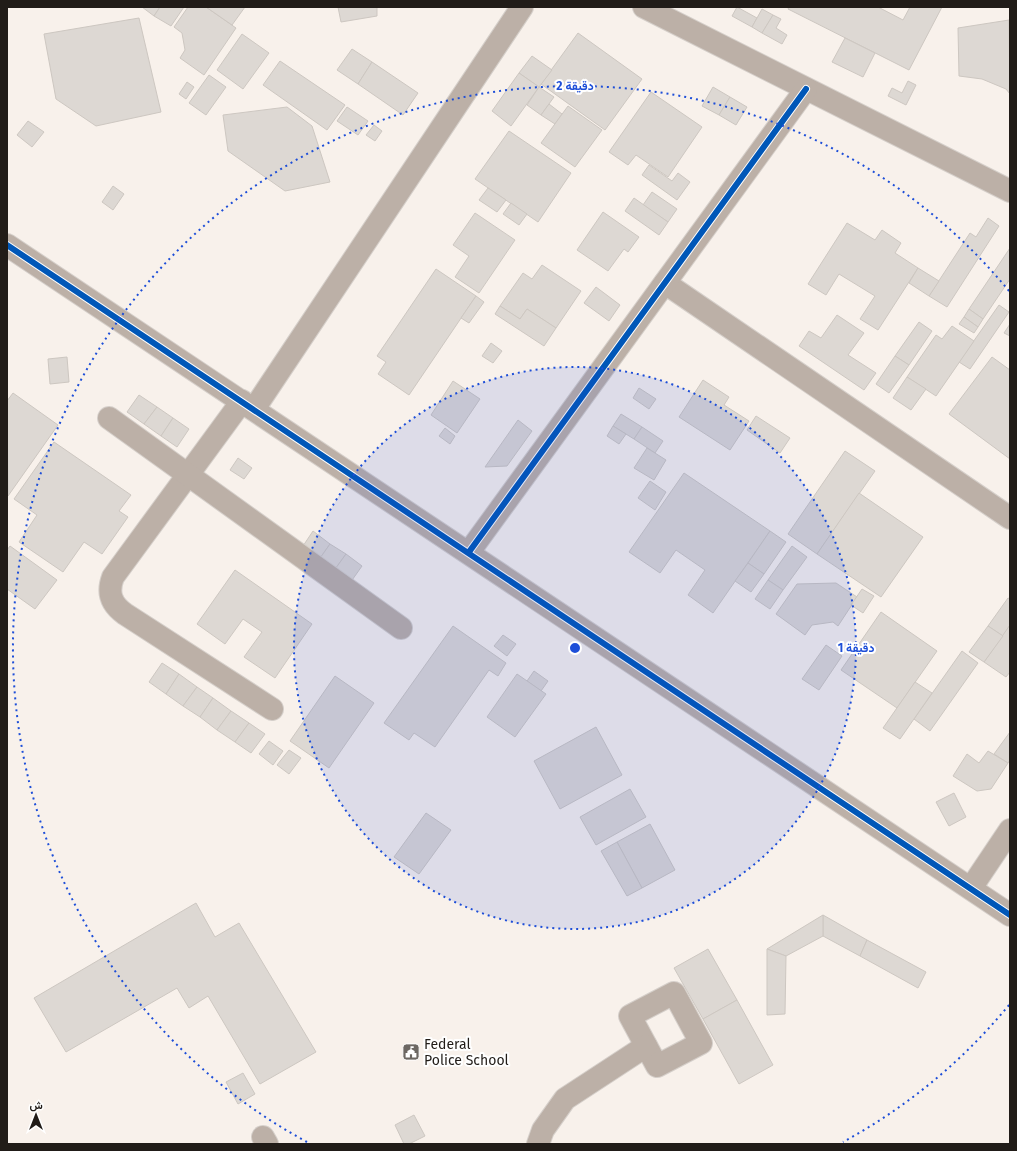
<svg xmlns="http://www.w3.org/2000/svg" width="1017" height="1151" font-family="'Fira Sans',Vazirmatn,sans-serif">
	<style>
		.building { fill: #ddd8d3; stroke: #cdc7c1 }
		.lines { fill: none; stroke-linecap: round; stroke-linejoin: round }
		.minor-casing { stroke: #d5cfca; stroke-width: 24 }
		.minor { stroke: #bcb0a7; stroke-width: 22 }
		.cycleway-casing { stroke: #fff; stroke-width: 8 }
		.cycleway { stroke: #0057b8; stroke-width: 6 }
		.ring { fill: none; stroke: #1d4ed8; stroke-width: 2; stroke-dasharray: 2 4 }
		.labels { text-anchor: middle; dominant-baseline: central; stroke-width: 4; stroke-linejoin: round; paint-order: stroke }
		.poi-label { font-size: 14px; fill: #211c18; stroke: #fff; text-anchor: start }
		.centre { fill: #1d4ed8; stroke: #fff; stroke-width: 2 }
		.ring-label { font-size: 12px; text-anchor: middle; font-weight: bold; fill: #1d4ed8; stroke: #fff; stroke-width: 4; stroke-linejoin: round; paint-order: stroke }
	</style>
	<rect width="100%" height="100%" fill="#f8f1eb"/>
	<g class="building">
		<path d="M 142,7 L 160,7 L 154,16 Z"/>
		<path d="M 160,7 L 184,7 L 171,26 L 154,16 Z"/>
		<path d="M 188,7 L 206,7 L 236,28 L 204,75 L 180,58 L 185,50 L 182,33 L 174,27 Z"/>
		<path d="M 206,7 L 245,7 L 232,25 Z"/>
		<path d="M 338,7 L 377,7 L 377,16 L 341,22 Z"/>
		<path d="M 737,7 L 757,18 L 752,27 L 732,16 Z"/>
		<path d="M 789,7 L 878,7 L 903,20 L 910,7 L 942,7 L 909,70 L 788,9 Z"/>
		<path d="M 762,9 L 773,15 L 762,33 L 752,27 Z"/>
		<path d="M 773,15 L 781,19 L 776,28 L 787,35 L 782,44 L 762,33 Z"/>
		<path d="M 139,18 L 161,112 L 96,126 L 56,99 L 44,34 Z"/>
		<path d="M 1009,20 L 1010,94 L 1006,89 L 982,79 L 959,76 L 958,28 Z"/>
		<path d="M 578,33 L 642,79 L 605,130 L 541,84 Z"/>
		<path d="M 242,34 L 269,53 L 243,89 L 217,70 Z"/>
		<path d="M 845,38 L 875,53 L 863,77 L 832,62 Z"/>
		<path d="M 352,49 L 372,62 L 358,84 L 337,70 Z"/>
		<path d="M 532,56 L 552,70 L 539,87 L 519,73 Z"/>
		<path d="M 280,61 L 345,105 L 327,130 L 263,85 Z"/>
		<path d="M 372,62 L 418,93 L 403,115 L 358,84 Z"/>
		<path d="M 519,73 L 539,87 L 511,126 L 492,111 Z"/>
		<path d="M 209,75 L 226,87 L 206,115 L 189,103 Z"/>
		<path d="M 908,81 L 916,85 L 906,105 L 888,96 L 892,88 L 902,93 Z"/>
		<path d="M 187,82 L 194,87 L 186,99 L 179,94 Z"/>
		<path d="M 539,87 L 554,97 L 541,115 L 527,105 Z"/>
		<path d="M 713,87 L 730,97 L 719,115 L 702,106 Z"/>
		<path d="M 651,92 L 702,127 L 668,177 L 636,155 L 628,165 L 609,152 Z"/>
		<path d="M 730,97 L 747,107 L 736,125 L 719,115 Z"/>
		<path d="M 549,104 L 562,114 L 555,124 L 541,115 Z"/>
		<path d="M 568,106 L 602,130 L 575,167 L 541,143 Z"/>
		<path d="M 287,107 L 312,126 L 330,182 L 285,191 L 228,151 L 223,115 Z"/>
		<path d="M 347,107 L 368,121 L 358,135 L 337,121 Z"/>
		<path d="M 28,121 L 44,132 L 32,147 L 17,135 Z"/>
		<path d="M 374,125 L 382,131 L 375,141 L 366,135 Z"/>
		<path d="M 509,131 L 571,173 L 538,222 L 475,179 Z"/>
		<path d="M 649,165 L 672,181 L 678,173 L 690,182 L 677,200 L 642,175 Z"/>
		<path d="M 113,186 L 124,194 L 113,210 L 102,202 Z"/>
		<path d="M 488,188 L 506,200 L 497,212 L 479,200 Z"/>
		<path d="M 652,192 L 677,209 L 668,222 L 643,205 Z"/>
		<path d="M 634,198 L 668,222 L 659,235 L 625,211 Z"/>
		<path d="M 511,203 L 527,214 L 519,225 L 503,214 Z"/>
		<path d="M 603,212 L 639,237 L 628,252 L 624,249 L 608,271 L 577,250 Z"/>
		<path d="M 475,213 L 515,240 L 479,293 L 455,277 L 469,256 L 453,245 Z"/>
		<path d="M 988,218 L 999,226 L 947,307 L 929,296 L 970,233 L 976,237 Z"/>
		<path d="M 847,223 L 875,240 L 882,230 L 901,243 L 895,253 L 918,268 L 878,330 L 860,319 L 875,296 L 839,274 L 826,295 L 808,284 Z"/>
		<path d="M 1010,248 L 1010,279 L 983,319 L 969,309 Z"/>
		<path d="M 542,265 L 581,291 L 556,328 L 527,309 L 520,319 L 500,306 L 523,273 L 532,279 Z"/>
		<path d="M 918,268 L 939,281 L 929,296 L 909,283 Z"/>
		<path d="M 436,269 L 476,296 L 409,395 L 378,374 L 386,362 L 377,356 Z"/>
		<path d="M 596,287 L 620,305 L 609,321 L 584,303 Z"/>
		<path d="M 476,296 L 484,302 L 469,323 L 461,318 Z"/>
		<path d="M 999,305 L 1009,312 L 970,369 L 959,362 Z"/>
		<path d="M 500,306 L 520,319 L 527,309 L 556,328 L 544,346 L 495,314 Z"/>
		<path d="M 969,309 L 983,319 L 978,327 L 964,317 Z"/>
		<path d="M 837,315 L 864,333 L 848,355 L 876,373 L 864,390 L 799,346 L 809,331 L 821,338 Z"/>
		<path d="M 964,317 L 978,327 L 974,333 L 959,324 Z"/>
		<path d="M 919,322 L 932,331 L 909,365 L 895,356 Z"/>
		<path d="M 1010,324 L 1010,336 L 1004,333 Z"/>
		<path d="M 952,326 L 974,341 L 936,396 L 907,377 L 936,335 L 942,339 Z"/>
		<path d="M 491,343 L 502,351 L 493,363 L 482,356 Z"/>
		<path d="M 895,356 L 909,365 L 889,393 L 876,384 Z"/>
		<path d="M 67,357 L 69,382 L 50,384 L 48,359 Z"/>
		<path d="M 992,357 L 1010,370 L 1010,459 L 949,414 Z"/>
		<path d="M 907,377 L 926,389 L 911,410 L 893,398 Z"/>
		<path d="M 703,380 L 729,397 L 724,405 L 749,421 L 730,450 L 679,417 Z"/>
		<path d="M 453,381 L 480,399 L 457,433 L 431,415 Z"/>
		<path d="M 639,388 L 656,399 L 649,409 L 633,398 Z"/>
		<path d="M 13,393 L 58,425 L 8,496 L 7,401 Z"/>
		<path d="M 139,395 L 157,407 L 144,424 L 127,412 Z"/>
		<path d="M 157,407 L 173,418 L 161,436 L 144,424 Z"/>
		<path d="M 621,414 L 642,427 L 634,439 L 613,426 Z"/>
		<path d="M 756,416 L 790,438 L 780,453 L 747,430 Z"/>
		<path d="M 173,418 L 189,429 L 177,447 L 161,436 Z"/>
		<path d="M 518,420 L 532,431 L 507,466 L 485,467 Z"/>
		<path d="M 613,426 L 626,434 L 619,444 L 607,436 Z"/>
		<path d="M 642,427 L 663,441 L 655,453 L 634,439 Z"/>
		<path d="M 445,428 L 455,436 L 450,444 L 439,436 Z"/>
		<path d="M 54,442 L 131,495 L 119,511 L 128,517 L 102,554 L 84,542 L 63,572 L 19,542 L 37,515 L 14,499 Z"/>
		<path d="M 647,448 L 666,460 L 654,480 L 634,468 Z"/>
		<path d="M 845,451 L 875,471 L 817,554 L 788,534 Z"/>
		<path d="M 238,458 L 252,468 L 244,479 L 230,470 Z"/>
		<path d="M 684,473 L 770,531 L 713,613 L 688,595 L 705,570 L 676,550 L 660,573 L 629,552 Z"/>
		<path d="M 650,481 L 666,492 L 655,510 L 638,498 Z"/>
		<path d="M 859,493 L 923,537 L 881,597 L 817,554 Z"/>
		<path d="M 313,531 L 330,544 L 318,561 L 301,549 Z"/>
		<path d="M 770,531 L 786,542 L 764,574 L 748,563 Z"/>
		<path d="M 330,544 L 346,554 L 333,572 L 318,561 Z"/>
		<path d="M 10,546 L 57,580 L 35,609 L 7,589 L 7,550 Z"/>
		<path d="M 792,546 L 807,557 L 783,590 L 768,580 Z"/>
		<path d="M 346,554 L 362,566 L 350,583 L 333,572 Z"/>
		<path d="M 748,563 L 764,574 L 751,592 L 735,581 Z"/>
		<path d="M 235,570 L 312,624 L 275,678 L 244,657 L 262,632 L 243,619 L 225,644 L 197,624 Z"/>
		<path d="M 768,580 L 783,590 L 770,609 L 755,599 Z"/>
		<path d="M 836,583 L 857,597 L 838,626 L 833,622 L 812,625 L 805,635 L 776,614 L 797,584 Z"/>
		<path d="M 862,589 L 874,596 L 863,613 L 851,605 Z"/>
		<path d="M 1008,598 L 1010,599 L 1010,625 L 1003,636 L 988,626 Z"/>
		<path d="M 881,612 L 937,651 L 897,708 L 841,670 Z"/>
		<path d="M 1010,625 L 1010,672 L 1006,677 L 984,662 Z"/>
		<path d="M 453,626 L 506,663 L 498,676 L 489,670 L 435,747 L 414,733 L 409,740 L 384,723 Z"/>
		<path d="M 988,626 L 1003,636 L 984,662 L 969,652 Z"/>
		<path d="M 503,635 L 516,644 L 507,656 L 494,646 Z"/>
		<path d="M 826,645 L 842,656 L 819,690 L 802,679 Z"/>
		<path d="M 962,651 L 978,663 L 930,731 L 914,719 Z"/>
		<path d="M 162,663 L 179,674 L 166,694 L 149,682 Z"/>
		<path d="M 534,671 L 548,681 L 541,691 L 527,681 Z"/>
		<path d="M 179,674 L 197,687 L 183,706 L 166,694 Z"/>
		<path d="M 517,674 L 546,694 L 515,737 L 487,717 Z"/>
		<path d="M 335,676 L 374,703 L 329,768 L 290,741 Z"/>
		<path d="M 915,682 L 932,693 L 900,739 L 883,728 Z"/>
		<path d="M 197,687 L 213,698 L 200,717 L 183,706 Z"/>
		<path d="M 213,698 L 231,711 L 217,730 L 200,717 Z"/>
		<path d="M 231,711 L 249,723 L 235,742 L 217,730 Z"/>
		<path d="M 249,723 L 265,734 L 251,753 L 235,742 Z"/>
		<path d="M 596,727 L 622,775 L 560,809 L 534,761 Z"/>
		<path d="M 1010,732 L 1010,760 L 1008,763 L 994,754 Z"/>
		<path d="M 269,741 L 283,751 L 273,765 L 259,754 Z"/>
		<path d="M 289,750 L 301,758 L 289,774 L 277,765 Z"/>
		<path d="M 988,751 L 1008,763 L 991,789 L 977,791 L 953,776 L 967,754 L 979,763 Z"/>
		<path d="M 630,789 L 646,817 L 596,845 L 580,817 Z"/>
		<path d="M 954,793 L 966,817 L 949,826 L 936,802 Z"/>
		<path d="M 426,813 L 451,830 L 419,874 L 394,857 Z"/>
		<path d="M 650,824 L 675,870 L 642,888 L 617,842 Z"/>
		<path d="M 617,842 L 642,888 L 627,896 L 601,851 Z"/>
		<path d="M 196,903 L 215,937 L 239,923 L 316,1052 L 260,1084 L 208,996 L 189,1008 L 177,988 L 66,1052 L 34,998 Z"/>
		<path d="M 823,915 L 867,940 L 860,956 L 823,936 Z"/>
		<path d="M 823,915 L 823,936 L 786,956 L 767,949 Z"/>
		<path d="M 867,940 L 926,972 L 918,988 L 860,956 Z"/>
		<path d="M 708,949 L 737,1000 L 703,1019 L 674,968 Z"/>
		<path d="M 767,949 L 786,956 L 785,1014 L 767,1015 Z"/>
		<path d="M 737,1000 L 773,1065 L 739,1084 L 703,1019 Z"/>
		<path d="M 243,1073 L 255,1094 L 238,1104 L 226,1082 Z"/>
		<path d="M 414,1115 L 425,1136 L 409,1144 L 404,1144 L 395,1125 Z"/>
	</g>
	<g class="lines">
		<g class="minor-casing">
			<g id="minor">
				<path d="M 644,7 L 1010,191"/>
				<path d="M 7,245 L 1010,915"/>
				<path d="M 665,283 L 1010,518"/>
				<path d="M 242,401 L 113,577 C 107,593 111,604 125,614 L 272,709"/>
				<path d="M 254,409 L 522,7"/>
				<path d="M 109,418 L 401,628"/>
				<path d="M 469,552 L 806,89"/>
				<path d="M 971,888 L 1010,830"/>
				<path d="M 674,993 L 701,1043 L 657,1066 L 630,1016 Z"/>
				<path d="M 263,1137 L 267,1144"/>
				<path d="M 538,1144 L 543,1130 L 565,1099 L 646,1046"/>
			</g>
		</g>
		<use href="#minor" class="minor"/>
		<g class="cycleway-casing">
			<g id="cycleway">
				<path d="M 7,245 L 1010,915"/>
				<path d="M 469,552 L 806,89"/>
			</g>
		</g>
		<use href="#cycleway" class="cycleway"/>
	</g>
	<circle cx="575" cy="648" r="281" fill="#1d4ed8" fill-opacity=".12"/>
	<g class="ring">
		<circle cx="575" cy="648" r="281"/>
		<path d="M1009 1005A562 562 0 0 1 843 1142M307 1142A562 562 0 1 1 1009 291"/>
	</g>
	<defs>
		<g id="civic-square" transform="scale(0.9)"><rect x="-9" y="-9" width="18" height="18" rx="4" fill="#6c6762" stroke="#fff"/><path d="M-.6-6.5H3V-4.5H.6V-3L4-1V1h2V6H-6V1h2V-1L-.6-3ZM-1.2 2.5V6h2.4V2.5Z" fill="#fff"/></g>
	</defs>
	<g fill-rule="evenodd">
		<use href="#civic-square" x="411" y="1052"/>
	</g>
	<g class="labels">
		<g class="poi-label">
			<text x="424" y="1044">Federal<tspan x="424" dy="16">Police School</tspan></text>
		</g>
	</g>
	<circle cx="575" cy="648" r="6" class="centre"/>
	<g class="ring-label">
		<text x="575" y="90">2 دقيقة</text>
		<text x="856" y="652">1 دقيقة</text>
	</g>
	<rect width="1017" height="1151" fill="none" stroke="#211c18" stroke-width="16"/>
	<g transform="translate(36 1115)" stroke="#ffffff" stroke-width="3" paint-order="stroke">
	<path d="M0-3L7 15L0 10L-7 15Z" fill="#211c18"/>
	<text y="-6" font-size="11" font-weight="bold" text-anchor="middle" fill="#211c18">ش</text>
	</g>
</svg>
